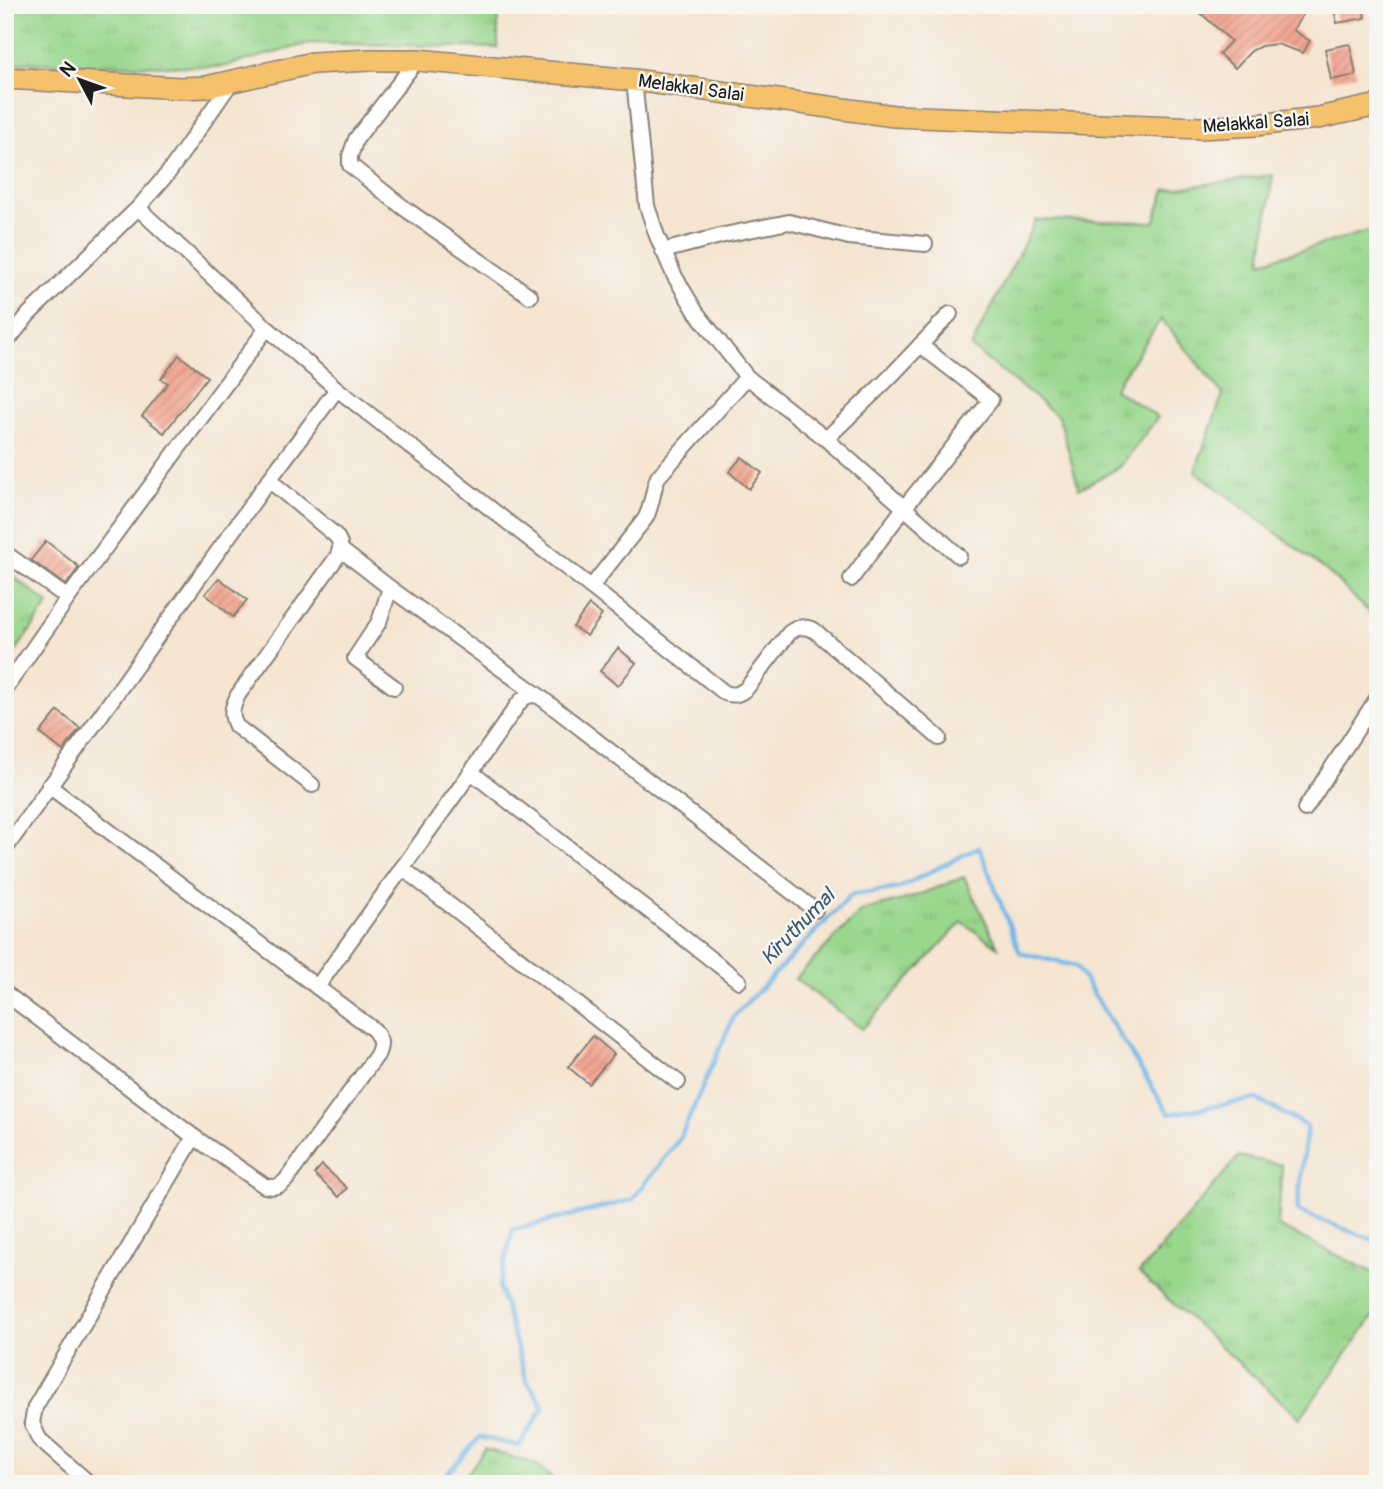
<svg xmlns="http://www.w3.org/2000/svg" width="1383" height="1489" font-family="Pangolin,sans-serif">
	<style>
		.grass { fill: url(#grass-tufts); stroke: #5a7a54; stroke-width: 2 }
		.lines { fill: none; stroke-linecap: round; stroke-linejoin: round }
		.stream { stroke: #71b7e8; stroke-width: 4.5 }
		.building { fill: url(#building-hatch) }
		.street-casing { stroke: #888076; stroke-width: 18 }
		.primary-casing { stroke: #888076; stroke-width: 24 }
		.street { stroke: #fff; stroke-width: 14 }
		.primary { stroke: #f5c16b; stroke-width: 21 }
		.labels { text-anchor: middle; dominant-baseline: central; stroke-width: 5; stroke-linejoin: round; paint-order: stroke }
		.street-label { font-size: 19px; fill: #1c1c1c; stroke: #f6f6f2 }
		.water-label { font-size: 21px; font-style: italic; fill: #3e5a6e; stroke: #f6f6f2 }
	</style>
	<defs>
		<pattern id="grass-tufts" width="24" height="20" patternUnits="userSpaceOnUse" patternTransform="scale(1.75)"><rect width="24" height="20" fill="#99d78d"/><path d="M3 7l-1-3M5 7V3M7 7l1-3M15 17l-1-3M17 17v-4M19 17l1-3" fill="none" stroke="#83b879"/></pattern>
		<pattern id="building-hatch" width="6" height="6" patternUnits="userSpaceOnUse" patternTransform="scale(1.75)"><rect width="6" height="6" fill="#f2a691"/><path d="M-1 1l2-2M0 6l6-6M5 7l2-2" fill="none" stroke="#cf8e7c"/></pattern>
	</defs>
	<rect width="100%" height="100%" fill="#f6f6f2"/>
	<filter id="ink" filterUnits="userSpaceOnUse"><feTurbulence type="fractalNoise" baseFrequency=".0143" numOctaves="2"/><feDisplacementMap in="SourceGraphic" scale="14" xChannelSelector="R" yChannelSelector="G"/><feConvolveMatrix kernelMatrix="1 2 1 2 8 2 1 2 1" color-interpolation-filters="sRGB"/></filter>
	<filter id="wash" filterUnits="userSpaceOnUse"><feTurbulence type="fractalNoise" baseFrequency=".00686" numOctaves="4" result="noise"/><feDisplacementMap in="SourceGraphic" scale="28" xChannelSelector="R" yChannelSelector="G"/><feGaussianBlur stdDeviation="1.57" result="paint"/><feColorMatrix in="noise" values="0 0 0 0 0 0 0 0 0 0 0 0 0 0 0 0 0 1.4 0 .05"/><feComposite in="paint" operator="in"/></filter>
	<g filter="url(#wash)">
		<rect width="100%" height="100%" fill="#f5e5d1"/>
		<g class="grass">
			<path d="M 5,5 L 498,5 L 498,48 L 311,43 L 222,67 L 5,63 Z"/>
			<path d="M 1273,175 L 1261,262 L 1378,228 L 1378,609 L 1373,616 L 1329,573 L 1195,471 L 1223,394 L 1161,319 L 1114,389 L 1158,417 L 1120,467 L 1079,489 L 1059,417 L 971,347 L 1036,220 L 1154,222 L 1165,190 Z"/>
			<path d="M 5,570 L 49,604 L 5,666 Z"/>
			<path d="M 964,877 L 998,947 L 962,922 L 862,1029 L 795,979 L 861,911 L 910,898 Z"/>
			<path d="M 1239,1156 L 1282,1165 L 1278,1226 L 1378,1275 L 1378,1310 L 1300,1418 L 1139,1273 Z"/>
			<path d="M 485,1449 L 535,1464 L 559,1484 L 460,1484 Z"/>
		</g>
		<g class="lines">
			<path class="stream" d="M 442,1484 L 444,1477 L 480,1437 L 519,1446 L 544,1407 L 526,1379 L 499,1286 L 513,1230 L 632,1200 L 680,1138 L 734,1016 L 851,895 L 899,888 L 979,847 L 1020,953 L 1076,966 L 1169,1114 L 1256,1099 L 1307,1126 L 1297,1211 L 1378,1242"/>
		</g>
		<g id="blocks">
			<g class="building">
				<path d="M 1192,5 L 1309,5 L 1293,30 L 1310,41 L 1303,53 L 1277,44 L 1261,46 L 1251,51 L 1235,68 L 1219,54 L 1231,41 Z"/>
				<path d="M 1333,5 L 1363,5 L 1365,18 L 1337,23 Z"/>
				<path d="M 1350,44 L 1356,75 L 1331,80 L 1325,49 Z"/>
				<path d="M 179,355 L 207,377 L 164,433 L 142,416 L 168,383 L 161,379 Z"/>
				<path d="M 742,457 L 762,473 L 749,489 L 729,472 Z"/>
				<path d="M 46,541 L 79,567 L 66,585 L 31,560 Z"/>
				<path d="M 219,578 L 247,600 L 233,617 L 205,594 Z"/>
				<path d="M 589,605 L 602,615 L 587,636 L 573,627 Z"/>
				<path d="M 618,648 L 636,663 L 618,686 L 600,671 Z"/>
				<path d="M 58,711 L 80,728 L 63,751 L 40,733 Z"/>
				<path d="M 593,1036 L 614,1054 L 589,1084 L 568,1067 Z"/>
				<path d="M 322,1165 L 347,1188 L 339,1197 L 314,1174 Z"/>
			</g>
		</g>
	</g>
	<g filter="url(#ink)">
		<use href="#blocks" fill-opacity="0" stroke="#888076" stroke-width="2"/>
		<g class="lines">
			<g class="street-casing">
				<g id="street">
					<path d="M 417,60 L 356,139 L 350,156 L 350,165 L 404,208 L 530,296"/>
					<path d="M 634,80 L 647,206 L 657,236 L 674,275 L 696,312 L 747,377 L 826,439 L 959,556"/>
					<path d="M 232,81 L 169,172 L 138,208 L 267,328 L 337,389 L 591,587 L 725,693 C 734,696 738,695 746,689 L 789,633 C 798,626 803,626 814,630 L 939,738"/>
					<path d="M 663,251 L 724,235 L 789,222 L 849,237 L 925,244"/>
					<path d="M 5,344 L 29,314 L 138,208"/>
					<path d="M 826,439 L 888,379 L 950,314"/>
					<path d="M 269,480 L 335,535 C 342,543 341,548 337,557 L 238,695 C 232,708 230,714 236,726 L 312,785"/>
					<path d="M 340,549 L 390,588 L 379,622 L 355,658 L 394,687"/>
					<path d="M 5,553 L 68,598"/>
					<path d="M 851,579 L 904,508 L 991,400 L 920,345"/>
					<path d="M 591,587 L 645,519 C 653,505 652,491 658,477 L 747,377"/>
					<path d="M 390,588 L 539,696"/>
					<path d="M 5,689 L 68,598 L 267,328"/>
					<path d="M 471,772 L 739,981"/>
					<path d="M 49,786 L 317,987 L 471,772 L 519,703 C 525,696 529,694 539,696 L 815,910"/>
					<path d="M 1305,809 L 1378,697"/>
					<path d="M 5,849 L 269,480 L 337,389"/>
					<path d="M 402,868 L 678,1082"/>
					<path d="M 5,993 L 194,1137 L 265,1186 C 274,1188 280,1187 286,1180 L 377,1055 C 382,1044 381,1040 374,1030 L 317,987"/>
					<path d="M 90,1484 L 39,1439 L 32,1423 L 35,1407 L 194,1137"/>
				</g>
			</g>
			<g class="primary-casing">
				<path id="primary" d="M 5,78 L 181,88 L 206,87 L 313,63 L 370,60 L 417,60 L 634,80 L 894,116 L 1201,128 L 1256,125 L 1318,118 L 1378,105"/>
			</g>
			<use href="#street" class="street"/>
			<use href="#primary" class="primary"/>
		</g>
	</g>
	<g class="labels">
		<g class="street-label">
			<text transform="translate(691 88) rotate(8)">Melakkal Salai</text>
			<text transform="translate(1256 123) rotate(-4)">Melakkal Salai</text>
		</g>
		<g class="water-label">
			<text transform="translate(798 927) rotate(-46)">Kiruthumal</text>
		</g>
	</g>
	<rect width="1383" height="1489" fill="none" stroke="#f6f6f2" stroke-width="28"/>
	<g transform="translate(80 80) rotate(311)" stroke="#f6f6f2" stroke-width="5" paint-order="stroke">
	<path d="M0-5L12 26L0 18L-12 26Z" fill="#1c1c1c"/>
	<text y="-10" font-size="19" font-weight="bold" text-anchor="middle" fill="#1c1c1c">N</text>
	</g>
</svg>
